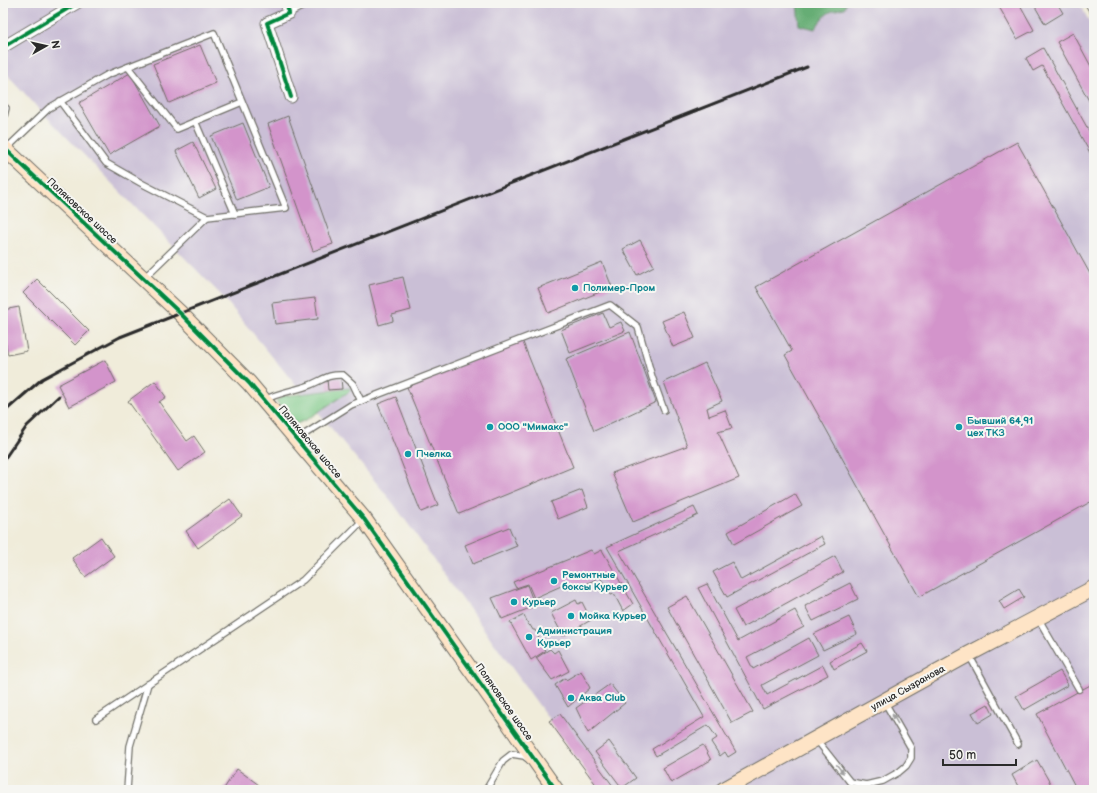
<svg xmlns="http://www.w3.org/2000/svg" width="1097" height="793" font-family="'Balsamiq Sans',sans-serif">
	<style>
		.industrial { fill: #cabfd6 }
		.green { fill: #7ec987; stroke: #547a59 }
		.forest { fill: #66ad74; stroke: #486c50 }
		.building { fill: #d394cb }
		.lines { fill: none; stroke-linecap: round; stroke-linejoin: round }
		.lane-casing { stroke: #706f68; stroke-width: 8 }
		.street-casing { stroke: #706f68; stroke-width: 13 }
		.secondary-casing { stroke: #706f68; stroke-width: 17 }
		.lane { stroke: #fff; stroke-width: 5.5 }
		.street { stroke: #fff; stroke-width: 11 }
		.secondary { stroke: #fee4c6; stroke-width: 15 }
		.rail { stroke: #2b2b2b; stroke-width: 3 }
		.cycleway-casing { stroke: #f6f6f2; stroke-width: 6 }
		.cycleway { stroke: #00873e; stroke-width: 4 }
		.oneway { fill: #a0a0a0 }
		.culture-dot { fill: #0f9aa8; stroke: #f6f6f2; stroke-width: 1.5 }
		.labels { text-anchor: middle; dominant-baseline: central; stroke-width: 4; stroke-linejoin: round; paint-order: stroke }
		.street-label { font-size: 10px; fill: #2b2b2b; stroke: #f6f6f2 }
		.culture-label { font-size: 10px; font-weight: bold; fill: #0d838f; stroke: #f6f6f2; text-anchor: start }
	</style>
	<rect width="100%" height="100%" fill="#f6f6f2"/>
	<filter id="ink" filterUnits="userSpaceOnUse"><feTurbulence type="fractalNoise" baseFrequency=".025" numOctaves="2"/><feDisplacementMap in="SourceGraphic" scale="8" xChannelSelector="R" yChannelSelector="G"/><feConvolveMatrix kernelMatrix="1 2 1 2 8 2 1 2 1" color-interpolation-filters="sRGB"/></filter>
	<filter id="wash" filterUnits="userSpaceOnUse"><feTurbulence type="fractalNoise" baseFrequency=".012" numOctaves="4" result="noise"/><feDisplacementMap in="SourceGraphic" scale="16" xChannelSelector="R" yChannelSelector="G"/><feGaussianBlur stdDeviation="0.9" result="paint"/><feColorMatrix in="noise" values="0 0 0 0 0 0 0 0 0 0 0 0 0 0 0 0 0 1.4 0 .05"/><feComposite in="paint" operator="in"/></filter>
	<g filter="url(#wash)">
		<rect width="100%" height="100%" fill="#f0ecda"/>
		<path class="industrial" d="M 3,3 L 1079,3 L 1094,30 L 1094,790 L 600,790 L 393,503 L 223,297 L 40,110 L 3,70 Z"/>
		<path class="green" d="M 350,388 L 350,391 L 306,420 L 296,424 L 276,401 L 283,396 Z"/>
		<path class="forest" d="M 797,3 L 847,3 L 844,8 C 826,12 825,14 815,29 L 799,25 Z"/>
		<g id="blocks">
			<g class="building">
				<path d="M 997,3 L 1019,3 L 1034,30 L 1017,39 Z"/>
				<path d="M 1033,3 L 1057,3 L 1063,13 L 1045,24 Z"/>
				<path d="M 1073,33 L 1094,72 L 1094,110 L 1057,42 Z"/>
				<path d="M 200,45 L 216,83 L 169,103 L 153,64 Z"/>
				<path d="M 1043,48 L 1094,140 L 1094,160 L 1042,66 L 1033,71 L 1026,58 Z"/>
				<path d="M 130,73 L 160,126 L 109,155 L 79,103 Z"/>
				<path d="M 288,116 L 333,244 L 313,251 L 268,124 Z"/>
				<path d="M 243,123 L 269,187 L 237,200 L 211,136 Z"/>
				<path d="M 193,142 L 216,189 L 199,198 L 176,151 Z"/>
				<path d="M 1017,142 L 1094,281 L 1094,500 L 919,597 L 785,355 L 792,351 L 756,287 Z"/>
				<path d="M 640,240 L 654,266 L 637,275 L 623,249 Z"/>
				<path d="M 602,262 L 612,287 L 548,313 L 538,288 Z"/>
				<path d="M 403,277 L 411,310 L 392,315 L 393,321 L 379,325 L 369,285 Z"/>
				<path d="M 37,279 L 89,331 L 75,345 L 23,293 Z"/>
				<path d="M 315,298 L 318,319 L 275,324 L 272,303 Z"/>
				<path d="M 19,307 L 27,351 L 8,355 L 3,331 L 3,310 Z"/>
				<path d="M 684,312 L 695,338 L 673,347 L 662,321 Z"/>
				<path d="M 603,313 L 609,327 L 621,322 L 625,331 L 570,353 L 561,330 Z"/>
				<path d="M 630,332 L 656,402 L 594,431 L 566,359 Z"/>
				<path d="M 522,340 L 573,467 L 459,514 L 407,387 Z"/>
				<path d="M 105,360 L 116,382 L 69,407 L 58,385 Z"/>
				<path d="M 705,363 L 722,401 L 707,408 L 709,416 L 725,410 L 732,428 L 718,432 L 739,478 L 633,522 L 612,473 L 687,446 L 664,382 Z"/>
				<path d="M 341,378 L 342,389 L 328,390 L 327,379 Z"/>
				<path d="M 155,381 L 166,397 L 159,402 L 187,441 L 194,436 L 205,452 L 178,471 L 128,401 Z"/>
				<path d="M 396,397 L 438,505 L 421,512 L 378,404 Z"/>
				<path d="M 582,490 L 588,507 L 558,519 L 551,502 Z"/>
				<path d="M 795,494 L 802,506 L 734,544 L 728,532 Z"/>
				<path d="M 230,499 L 242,516 L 198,548 L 186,531 Z"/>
				<path d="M 694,507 L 698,515 L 619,551 L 736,752 L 728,757 L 725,752 L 720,756 L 711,742 L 717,738 L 708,725 L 656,756 L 652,749 L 704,717 L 607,547 Z"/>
				<path d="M 509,527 L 517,546 L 473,564 L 465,545 Z"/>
				<path d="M 821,536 L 825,544 L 727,597 L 713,572 L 732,562 L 741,580 Z"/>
				<path d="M 101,537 L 114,556 L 85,577 L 72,558 Z"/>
				<path d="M 591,550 L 594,554 L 602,550 L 633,604 L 623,611 L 614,594 L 611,595 L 598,574 L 595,576 L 595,580 L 571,589 L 568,583 L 534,598 L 528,584 L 516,588 L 513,582 Z"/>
				<path d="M 835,556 L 843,572 L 743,627 L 734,610 Z"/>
				<path d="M 850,583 L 858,599 L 813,621 L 805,606 Z"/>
				<path d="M 707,584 L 738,641 L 795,610 L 804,627 L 747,657 L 753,669 L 809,638 L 818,655 L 762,685 L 767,695 L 823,665 L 828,675 L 763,709 L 698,588 Z"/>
				<path d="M 527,585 L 535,606 L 502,619 L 492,598 Z"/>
				<path d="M 1019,589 L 1024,597 L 1004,609 L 999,601 Z"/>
				<path d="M 687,596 L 753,712 L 732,723 L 667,607 Z"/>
				<path d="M 576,600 L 578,604 L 582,602 L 591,620 L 563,636 L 551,613 Z"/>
				<path d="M 524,615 L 529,626 L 530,625 L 533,630 L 535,630 L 545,651 L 531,660 L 510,622 Z"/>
				<path d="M 849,617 L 857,634 L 823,650 L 814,634 Z"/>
				<path d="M 862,643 L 867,651 L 834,669 L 830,661 Z"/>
				<path d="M 550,649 L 554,653 L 558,650 L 569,671 L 552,680 L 536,658 Z"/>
				<path d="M 581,671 L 590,688 L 568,707 L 555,685 L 565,678 L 566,680 Z"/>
				<path d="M 1060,671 L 1068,685 L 1024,710 L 1016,696 Z"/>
				<path d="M 1094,683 L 1094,790 L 1077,790 L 1037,714 Z"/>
				<path d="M 610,684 L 625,703 L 588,733 L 576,708 Z"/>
				<path d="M 988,704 L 993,714 L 978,723 L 972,713 Z"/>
				<path d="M 560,714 L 616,790 L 600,790 L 549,721 Z"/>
				<path d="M 609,741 L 636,778 L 622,788 L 595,752 Z"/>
				<path d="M 703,745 L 711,760 L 671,783 L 663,768 Z"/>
				<path d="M 1037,760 L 1054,790 L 1020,790 L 1012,775 Z"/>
				<path d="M 237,769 L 259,785 L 256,790 L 223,790 Z"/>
			</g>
		</g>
	</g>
	<g filter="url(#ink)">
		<use href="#blocks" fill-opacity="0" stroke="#706f68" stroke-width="1"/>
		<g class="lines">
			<g class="lane-casing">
				<g id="lane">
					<path d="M 289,13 L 310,3"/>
					<path d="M 128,67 L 177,129 L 242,102"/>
					<path d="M 60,101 L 106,163 L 141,183 L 207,217"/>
					<path d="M 3,106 L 6,108 L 3,120"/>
					<path d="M 195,121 L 235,214"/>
					<path d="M 6,149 L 49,108 L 107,75 L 214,33 L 286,208 L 207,217 L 143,279"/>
					<path d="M 265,400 C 279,392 295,391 310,385 C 323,380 328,374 343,375 L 353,384 L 361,401"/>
					<path d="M 297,439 L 351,405 L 610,305 L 638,327 L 652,377 L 664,410"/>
					<path d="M 1038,618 L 1079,689"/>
					<path d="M 969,655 L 1018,744"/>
					<path d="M 96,719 L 303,580 L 364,519"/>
					<path d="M 816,739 L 850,782 L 866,785 L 883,781 L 899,772 L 906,766 L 911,758 L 911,748 L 884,701"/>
					<path d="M 127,790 L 130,746 L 148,684"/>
					<path d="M 486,790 L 503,761 L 512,754 L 524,756 L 528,759"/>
				</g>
			</g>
			<g class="street-casing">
				<g id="street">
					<path d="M 286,3 L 289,13 L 267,23 L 291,97"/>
					<path d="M 1091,3 L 1094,8"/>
					<path d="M 3,47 L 77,3"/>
				</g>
			</g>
			<g class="secondary-casing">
				<g id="secondary">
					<path d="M 3,147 L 181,314 L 249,383 L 364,519 L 556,790"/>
					<path d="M 723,790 L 969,654 L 1094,588"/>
				</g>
			</g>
			<use href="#lane" class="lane"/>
			<use href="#street" class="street"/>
			<use href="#secondary" class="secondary"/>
			<g class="rail">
				<path d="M 3,413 L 42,379 L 120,337 L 807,67"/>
				<path d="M 3,461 L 27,426 L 59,396"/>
			</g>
			<g class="cycleway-casing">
				<g id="cycleway">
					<path d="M 286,3 L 289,13 L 267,23 L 291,97"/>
					<path d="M 3,47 L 77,3"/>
					<path d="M 3,147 L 181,314 L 249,383 L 364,519 L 556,790"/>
				</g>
			</g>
			<use href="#cycleway" class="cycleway"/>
		</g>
		<defs><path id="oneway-solid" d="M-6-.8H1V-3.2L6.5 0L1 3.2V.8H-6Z"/></defs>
		<g class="oneway">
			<use href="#oneway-solid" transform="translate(895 719) rotate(-120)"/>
			<use href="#oneway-solid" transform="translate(840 769) rotate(52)"/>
		</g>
	</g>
	<g class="culture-dot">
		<circle cx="575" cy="288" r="4"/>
		<circle cx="490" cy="427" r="4"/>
		<circle cx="959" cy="427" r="4"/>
		<circle cx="408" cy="454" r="4"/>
		<circle cx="554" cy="581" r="4"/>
		<circle cx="514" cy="602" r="4"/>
		<circle cx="571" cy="616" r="4"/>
		<circle cx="529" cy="637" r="4"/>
		<circle cx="571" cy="698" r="4"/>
	</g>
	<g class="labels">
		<g class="street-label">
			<text transform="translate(82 211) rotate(43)">Поляковское шоссе</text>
			<text transform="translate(310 442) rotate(50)">Поляковское шоссе</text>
			<text transform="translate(908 688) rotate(-29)">улица Сызранова</text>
			<text transform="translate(504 702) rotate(55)">Поляковское шоссе</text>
		</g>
		<g class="culture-label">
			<text x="583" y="288">Полимер-Пром</text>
			<text x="967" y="421">Бывший 64,91<tspan x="967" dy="12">цех ТКЗ</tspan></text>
			<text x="498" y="427">ООО "Мимакс"</text>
			<text x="416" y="454">Пчелка</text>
			<text x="562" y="575">Ремонтные<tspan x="562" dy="12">боксы Курьер</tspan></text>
			<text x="522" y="602">Курьер</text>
			<text x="579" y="616">Мойка Курьер</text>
			<text x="537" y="631">Администрация<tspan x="537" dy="12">Курьер</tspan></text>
			<text x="579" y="698">Аква Club</text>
		</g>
	</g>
	<rect width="1097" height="793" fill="none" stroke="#f6f6f2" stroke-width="16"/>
	<g transform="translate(46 46) rotate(82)" stroke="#f6f6f2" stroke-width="3" paint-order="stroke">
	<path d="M0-3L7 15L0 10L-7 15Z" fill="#2b2b2b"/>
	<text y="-6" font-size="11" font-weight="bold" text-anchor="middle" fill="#2b2b2b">N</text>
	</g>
	<path d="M943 759v6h73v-6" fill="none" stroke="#2b2b2b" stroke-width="2"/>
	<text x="949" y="759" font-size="12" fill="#2b2b2b" stroke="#f6f6f2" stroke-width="3" paint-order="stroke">50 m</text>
</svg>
